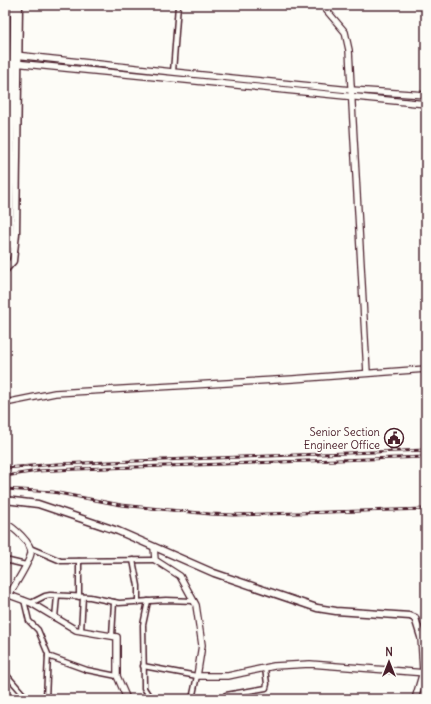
<svg xmlns="http://www.w3.org/2000/svg" width="431" height="704" font-family="Delius,sans-serif">
	<style>
		.lines { fill: none; stroke-linecap: round; stroke-linejoin: round }
		.street-casing { stroke: #4a1f2b; stroke-width: 7 }
		.secondary-casing { stroke: #4a1f2b; stroke-width: 8 }
		.primary-casing { stroke: #4a1f2b; stroke-width: 9 }
		.street { stroke: #fdfcf7; stroke-width: 4 }
		.secondary { stroke: #fdfcf7; stroke-width: 5.5 }
		.primary { stroke: #fdfcf7; stroke-width: 6 }
		.rail-casing { stroke: #4a1f2b; stroke-width: 3 }
		.rail { stroke: #fdfcf7; stroke-width: 1.5; stroke-dasharray: 4.5; stroke-linecap: butt }
		.labels { text-anchor: middle; dominant-baseline: central; stroke-width: 3; stroke-linejoin: round; paint-order: stroke }
		.poi-label { font-size: 11px; fill: #4a1f2b; stroke: #fdfcf7; text-anchor: end }
	</style>
	<rect width="100%" height="100%" fill="#fdfcf7"/>
	<filter id="ink" filterUnits="userSpaceOnUse"><feTurbulence type="fractalNoise" baseFrequency=".025" numOctaves="2"/><feDisplacementMap in="SourceGraphic" scale="8" xChannelSelector="R" yChannelSelector="G"/><feConvolveMatrix kernelMatrix="1 2 1 2 8 2 1 2 1" color-interpolation-filters="sRGB"/></filter>
	<g filter="url(#ink)">
		<g class="lines">
			<g class="street-casing">
				<g id="street">
					<path d="M 173,72 L 178,5"/>
					<path d="M 30,548 L 61,561 L 155,560"/>
					<path d="M 5,560 L 26,565"/>
					<path d="M 133,560 L 138,586 L 138,602"/>
					<path d="M 79,597 L 79,561"/>
					<path d="M 24,600 L 29,621 L 38,630 L 48,654 L 46,699"/>
					<path d="M 148,601 L 143,625 L 144,684 L 144,688 L 151,699"/>
					<path d="M 31,603 L 45,596 L 50,595 L 90,597 L 119,603 L 166,600 L 194,601"/>
					<path d="M 55,618 L 57,596"/>
					<path d="M 81,631 L 83,597"/>
					<path d="M 112,636 L 114,602"/>
					<path d="M 48,656 L 87,670 L 117,676"/>
					<path d="M 143,666 L 197,676 L 192,699"/>
					<path d="M 5,673 L 24,695 L 32,699"/>
					<path d="M 226,695 L 266,688 L 267,684 L 265,668"/>
				</g>
			</g>
			<g class="secondary-casing">
				<g id="secondary">
					<path d="M 322,5 L 345,32 L 349,50 L 367,373"/>
					<path d="M 15,55 L 173,72 L 351,90 L 426,95"/>
					<path d="M 14,63 L 426,104"/>
					<path d="M 5,403 L 55,393 L 293,379 L 426,369"/>
					<path d="M 5,523 C 13,527 32,543 31,553 C 29,564 15,584 9,595 L 31,603 L 76,630 L 117,637 L 117,676 L 127,699"/>
					<path d="M 154,547 L 155,560 L 180,576 L 196,605 L 202,645 L 197,676 L 228,676 L 274,666 L 310,664 L 426,673"/>
					<path d="M 415,699 L 423,672 L 421,637"/>
				</g>
			</g>
			<g class="primary-casing">
				<g id="primary">
					<path d="M 5,63 L 13,63"/>
					<path d="M 5,261 L 10,243 L 14,5"/>
					<path d="M 5,270 L 13,261 L 16,234 L 19,5"/>
					<path d="M 5,500 L 38,504 L 118,531 L 214,573 L 317,608 L 336,611 L 410,616 L 415,618 L 421,637 L 426,638"/>
				</g>
			</g>
			<use href="#street" class="street"/>
			<use href="#secondary" class="secondary"/>
			<use href="#primary" class="primary"/>
			<g class="rail-casing">
				<g id="rail">
					<path d="M 5,468 L 57,464 L 426,450"/>
					<path d="M 5,476 L 38,471 L 77,469 L 426,457"/>
					<path d="M 5,489 L 53,492 L 121,505 L 210,514 L 233,515 L 426,509"/>
				</g>
			</g>
			<use href="#rail" class="rail"/>
		</g>
	</g>
	<defs>
		<g id="civic-ring" transform="scale(1)"><circle r="9.5" fill="#fdfcf7" stroke="#4a1f2b" stroke-width="1.5"/><path d="M-.6-6.5H3V-4.5H.6V-3L4-1V1h2V6H-6V1h2V-1L-.6-3ZM-1.2 2.5V6h2.4V2.5Z" fill="#4a1f2b"/></g>
	</defs>
	<g fill-rule="evenodd">
		<use href="#civic-ring" x="394" y="438"/>
	</g>
	<g class="labels">
		<g class="poi-label">
			<text x="380" y="432">Senior Section<tspan x="380" dy="13">Engineer Office</tspan></text>
		</g>
	</g>
	<rect width="431" height="704" fill="none" stroke="#fdfcf7" stroke-width="20"/>
	<rect x="10" y="10" width="411" height="684" fill="none" stroke="#4a1f2b" stroke-width="1.5" filter="url(#ink)"/>
	<g transform="translate(389 662)" stroke="#fdfcf7" stroke-width="3" paint-order="stroke">
	<path d="M0-3L7 15L0 10L-7 15Z" fill="#4a1f2b"/>
	<text y="-6" font-size="11" font-weight="bold" text-anchor="middle" fill="#4a1f2b">N</text>
	</g>
</svg>
